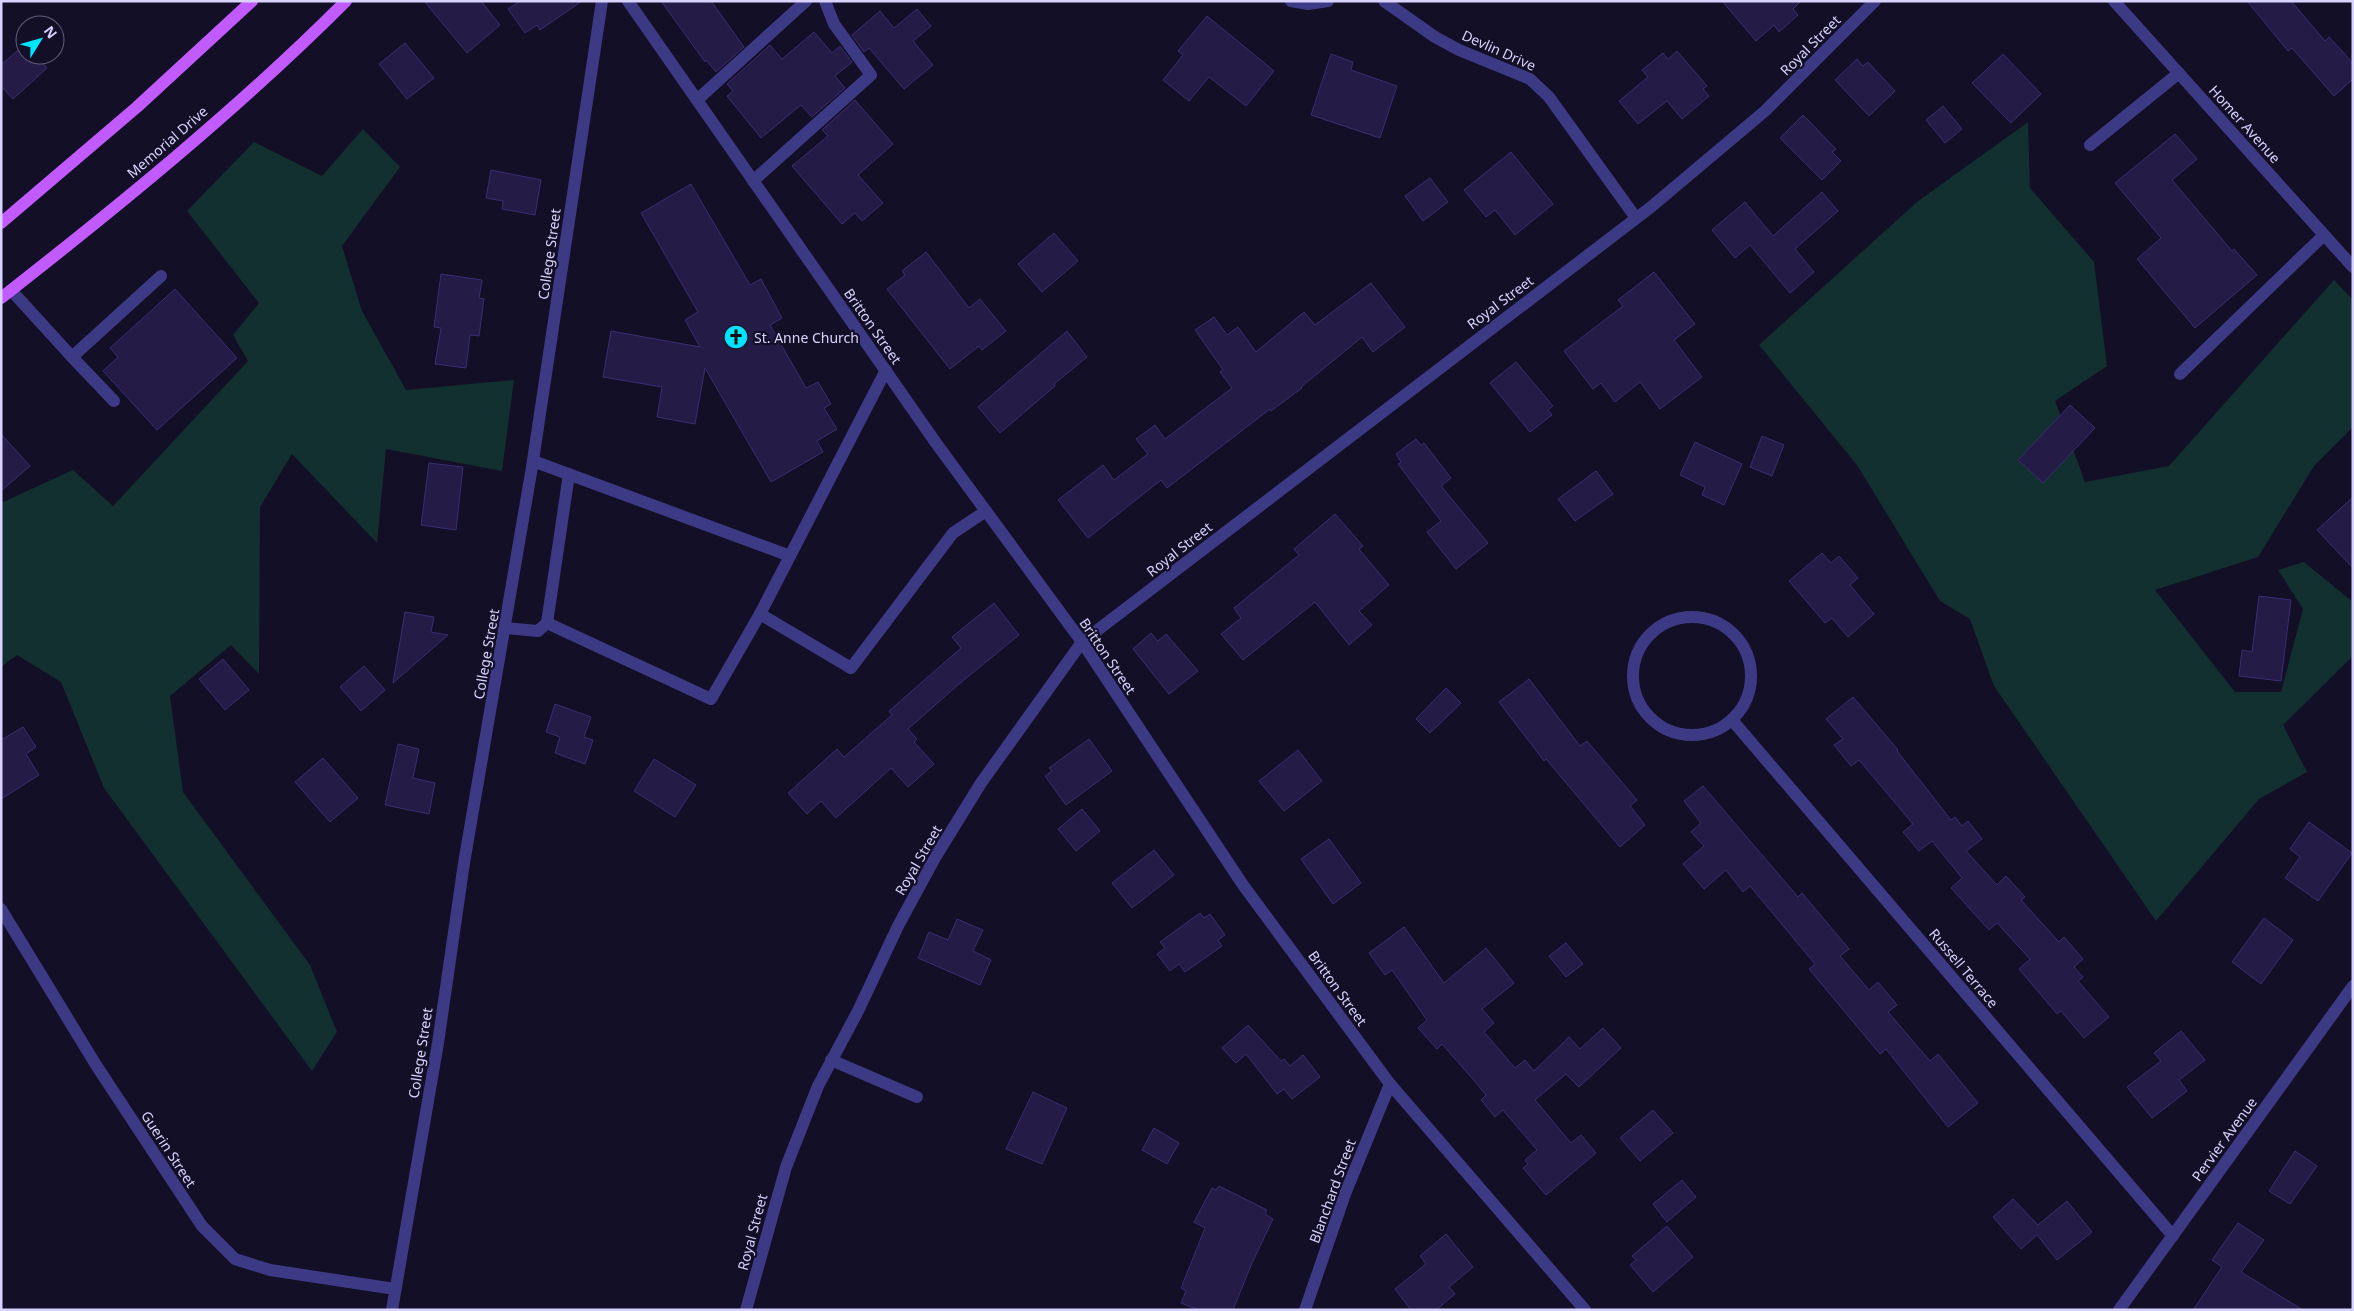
<svg xmlns="http://www.w3.org/2000/svg" width="2354" height="1311" font-family="'Noto Sans',sans-serif">
	<style>
		.green { fill: #12302f }
		.building { fill: #241b47; stroke: #3b2d73 }
		.lines { fill: none; stroke-linecap: round; stroke-linejoin: round }
		.minor { stroke: #3d3a85; stroke-width: 12 }
		.major { stroke: #c25bff; stroke-width: 12 }
		.labels { text-anchor: middle; dominant-baseline: central; stroke-width: 4.5; stroke-linejoin: round; paint-order: stroke }
		.street-label { font-size: 14px; fill: #d9d4ff; stroke: #130f26 }
		.poi-label { font-size: 14px; fill: #d9d4ff; stroke: #130f26; text-anchor: start }
	</style>
	<rect width="100%" height="100%" fill="#130f26"/>
	<g class="green">
		<path d="M 2028,122 L 2030,188 L 2094,262 L 2107,366 L 2055,401 L 2085,482 L 2169,466 L 2334,280 L 2353,300 L 2353,427 L 2314,466 L 2258,557 L 2155,590 L 2235,692 L 2281,692 L 2303,609 L 2278,570 L 2304,562 L 2353,602 L 2353,656 L 2283,725 L 2307,772 L 2259,799 L 2156,921 L 1994,686 L 1970,619 L 1940,601 L 1857,465 L 1759,345 L 1917,202 Z"/>
		<path d="M 363,129 L 400,167 L 342,246 L 362,311 L 406,390 L 514,380 L 502,471 L 386,449 L 377,543 L 292,454 L 260,507 L 259,674 L 231,645 L 170,696 L 183,792 L 310,965 L 337,1032 L 312,1071 L 104,788 L 61,682 L 17,655 L 1,667 L 1,503 L 73,470 L 113,506 L 248,361 L 233,335 L 259,303 L 187,211 L 254,142 L 322,176 Z"/>
	</g>
	<g class="building">
		<path d="M 424,1 L 481,1 L 500,25 L 467,53 Z"/>
		<path d="M 520,1 L 582,1 L 540,30 L 537,25 L 525,33 L 508,9 Z"/>
		<path d="M 661,1 L 711,1 L 744,47 L 716,72 L 706,60 L 705,62 Z"/>
		<path d="M 1722,1 L 1801,1 L 1793,9 L 1798,15 L 1779,32 L 1774,25 L 1756,41 Z"/>
		<path d="M 2247,1 L 2291,1 L 2325,41 L 2329,37 L 2353,63 L 2353,79 L 2334,96 L 2292,48 L 2288,51 Z"/>
		<path d="M 917,9 L 931,26 L 913,41 L 933,65 L 904,89 L 869,48 L 864,52 L 852,35 L 880,11 L 894,28 Z"/>
		<path d="M 1207,16 L 1274,71 L 1246,106 L 1209,77 L 1189,101 L 1163,80 L 1183,55 L 1178,51 Z"/>
		<path d="M 814,32 L 832,53 L 840,46 L 852,62 L 835,76 L 845,88 L 812,117 L 801,105 L 761,138 L 727,96 L 733,91 L 727,84 L 770,45 L 782,59 Z"/>
		<path d="M 405,43 L 434,78 L 407,99 L 379,64 Z"/>
		<path d="M 25,44 L 25,55 L 36,55 L 47,68 L 13,99 L 1,86 L 1,65 Z"/>
		<path d="M 1677,51 L 1707,86 L 1703,89 L 1709,96 L 1682,119 L 1667,101 L 1638,124 L 1619,101 L 1648,77 L 1642,70 L 1663,53 L 1668,59 Z"/>
		<path d="M 1331,54 L 1353,62 L 1351,70 L 1397,86 L 1380,138 L 1311,115 Z"/>
		<path d="M 2003,54 L 2041,94 L 2011,123 L 1972,83 Z"/>
		<path d="M 1857,59 L 1863,66 L 1868,62 L 1895,91 L 1869,116 L 1835,80 Z"/>
		<path d="M 855,100 L 893,144 L 858,175 L 883,203 L 862,221 L 855,213 L 842,224 L 792,166 L 828,136 L 822,130 Z"/>
		<path d="M 1943,106 L 1962,129 L 1945,143 L 1926,120 Z"/>
		<path d="M 1803,115 L 1836,149 L 1832,152 L 1841,161 L 1822,180 L 1780,138 Z"/>
		<path d="M 2175,134 L 2197,159 L 2172,180 L 2232,251 L 2234,249 L 2257,275 L 2195,328 L 2137,259 L 2161,238 L 2115,183 Z"/>
		<path d="M 1511,152 L 1553,204 L 1515,235 L 1495,210 L 1486,217 L 1464,190 Z"/>
		<path d="M 491,170 L 541,180 L 535,215 L 502,209 L 503,201 L 486,198 Z"/>
		<path d="M 1430,178 L 1448,202 L 1423,221 L 1405,196 Z"/>
		<path d="M 691,184 L 750,285 L 761,279 L 782,318 L 770,325 L 806,388 L 818,382 L 831,404 L 824,408 L 837,429 L 817,441 L 823,452 L 771,482 L 705,368 L 695,424 L 657,417 L 662,387 L 603,377 L 611,331 L 700,347 L 685,320 L 698,312 L 641,213 Z"/>
		<path d="M 1822,192 L 1838,211 L 1795,249 L 1814,272 L 1790,293 L 1750,245 L 1735,258 L 1712,230 L 1745,202 L 1773,236 Z"/>
		<path d="M 1054,233 L 1078,261 L 1042,292 L 1018,264 Z"/>
		<path d="M 926,252 L 969,308 L 980,299 L 1006,331 L 982,350 L 979,346 L 950,369 L 887,289 L 905,275 L 902,271 Z"/>
		<path d="M 1654,272 L 1695,324 L 1674,340 L 1702,377 L 1660,409 L 1640,382 L 1615,402 L 1601,383 L 1593,389 L 1564,351 L 1623,306 L 1618,300 Z"/>
		<path d="M 441,274 L 482,280 L 479,298 L 484,299 L 479,336 L 470,335 L 466,368 L 435,364 L 441,328 L 434,327 Z"/>
		<path d="M 1371,283 L 1405,327 L 1373,352 L 1362,337 L 1301,387 L 1302,388 L 1271,411 L 1270,409 L 1167,488 L 1161,480 L 1088,538 L 1058,500 L 1103,465 L 1114,480 L 1148,454 L 1136,439 L 1155,425 L 1165,439 L 1232,388 L 1220,372 L 1223,370 L 1195,330 L 1214,317 L 1227,335 L 1238,327 L 1256,352 L 1304,312 L 1315,325 Z"/>
		<path d="M 175,289 L 237,358 L 157,430 L 103,371 L 118,357 L 110,348 Z"/>
		<path d="M 1067,331 L 1087,357 L 1054,384 L 1055,386 L 1000,433 L 978,407 Z"/>
		<path d="M 1516,362 L 1553,406 L 1548,410 L 1552,415 L 1530,432 L 1490,383 Z"/>
		<path d="M 2070,405 L 2095,428 L 2043,483 L 2018,460 Z"/>
		<path d="M 1,434 L 30,466 L 1,491 Z"/>
		<path d="M 1762,436 L 1784,445 L 1772,476 L 1750,467 Z"/>
		<path d="M 1416,439 L 1421,445 L 1424,443 L 1451,478 L 1441,486 L 1488,543 L 1456,569 L 1427,532 L 1441,521 L 1398,464 L 1401,462 L 1396,454 Z"/>
		<path d="M 1695,442 L 1742,464 L 1724,505 L 1702,495 L 1705,487 L 1680,475 Z"/>
		<path d="M 429,463 L 463,467 L 456,530 L 421,525 Z"/>
		<path d="M 1596,471 L 1613,494 L 1575,521 L 1558,499 Z"/>
		<path d="M 2353,497 L 2353,568 L 2317,530 Z"/>
		<path d="M 1335,514 L 1363,546 L 1359,549 L 1389,585 L 1359,611 L 1372,625 L 1349,645 L 1315,602 L 1243,660 L 1221,634 L 1241,618 L 1234,608 L 1299,555 L 1294,549 Z"/>
		<path d="M 1822,553 L 1831,563 L 1839,556 L 1858,578 L 1850,585 L 1874,614 L 1848,637 L 1832,618 L 1825,623 L 1789,581 Z"/>
		<path d="M 2259,596 L 2291,600 L 2281,681 L 2239,676 L 2242,650 L 2252,652 Z"/>
		<path d="M 994,603 L 1019,635 L 959,684 L 908,729 L 917,739 L 914,742 L 934,764 L 908,787 L 891,768 L 836,818 L 821,801 L 807,814 L 788,793 L 837,749 L 844,757 L 892,715 L 889,711 L 961,648 L 952,637 Z"/>
		<path d="M 405,612 L 434,617 L 431,632 L 448,635 L 393,683 Z"/>
		<path d="M 1151,633 L 1158,641 L 1166,634 L 1198,671 L 1169,694 L 1133,649 Z"/>
		<path d="M 223,659 L 249,690 L 225,710 L 199,679 Z"/>
		<path d="M 364,666 L 385,690 L 361,711 L 340,687 Z"/>
		<path d="M 1529,679 L 1580,746 L 1587,741 L 1637,800 L 1630,806 L 1645,825 L 1620,847 L 1546,759 L 1544,761 L 1499,702 Z"/>
		<path d="M 1446,688 L 1461,703 L 1430,733 L 1416,719 Z"/>
		<path d="M 1853,697 L 1898,750 L 1897,751 L 1951,820 L 1955,817 L 1962,826 L 1968,821 L 1982,839 L 1966,851 L 1997,885 L 2006,876 L 2025,897 L 2021,900 L 2059,942 L 2064,937 L 2083,959 L 2074,967 L 2083,977 L 2078,981 L 2109,1017 L 2084,1038 L 2061,1011 L 2057,1014 L 2019,969 L 2030,959 L 1997,923 L 1989,930 L 1951,888 L 1962,878 L 1932,841 L 1919,851 L 1903,832 L 1913,824 L 1859,760 L 1851,766 L 1834,745 L 1843,739 L 1826,719 Z"/>
		<path d="M 555,704 L 591,717 L 584,737 L 593,740 L 585,764 L 555,753 L 560,737 L 546,732 Z"/>
		<path d="M 23,727 L 36,747 L 26,754 L 39,775 L 1,799 L 1,740 Z"/>
		<path d="M 1089,739 L 1112,771 L 1066,805 L 1045,776 L 1052,771 L 1049,768 Z"/>
		<path d="M 398,744 L 419,749 L 413,778 L 435,783 L 429,814 L 385,805 Z"/>
		<path d="M 1298,750 L 1322,781 L 1284,811 L 1259,781 Z"/>
		<path d="M 323,758 L 358,798 L 330,822 L 295,782 Z"/>
		<path d="M 654,759 L 696,785 L 675,817 L 634,791 Z"/>
		<path d="M 1703,786 L 1798,897 L 1802,893 L 1849,949 L 1840,956 L 1869,990 L 1878,982 L 1897,1005 L 1888,1012 L 1930,1061 L 1938,1054 L 1978,1103 L 1948,1127 L 1886,1049 L 1880,1054 L 1809,969 L 1815,964 L 1750,886 L 1743,892 L 1726,870 L 1704,889 L 1683,864 L 1704,846 L 1691,832 L 1701,823 L 1684,801 Z"/>
		<path d="M 1082,809 L 1100,831 L 1076,851 L 1058,829 Z"/>
		<path d="M 2309,822 L 2352,853 L 2318,901 L 2285,878 L 2300,857 L 2290,849 Z"/>
		<path d="M 1329,839 L 1361,883 L 1333,904 L 1301,859 Z"/>
		<path d="M 1154,850 L 1174,875 L 1132,908 L 1112,883 Z"/>
		<path d="M 1200,913 L 1204,918 L 1210,914 L 1225,935 L 1218,940 L 1222,946 L 1185,972 L 1179,964 L 1170,971 L 1157,954 L 1165,948 L 1160,942 Z"/>
		<path d="M 2264,918 L 2293,940 L 2261,984 L 2232,962 Z"/>
		<path d="M 957,919 L 983,930 L 973,951 L 991,960 L 980,985 L 918,958 L 929,932 L 948,940 Z"/>
		<path d="M 1404,927 L 1444,983 L 1486,948 L 1514,983 L 1482,1009 L 1494,1023 L 1484,1032 L 1515,1068 L 1525,1060 L 1534,1071 L 1569,1037 L 1580,1049 L 1603,1028 L 1621,1048 L 1579,1087 L 1566,1074 L 1535,1100 L 1571,1143 L 1581,1135 L 1596,1153 L 1546,1195 L 1523,1168 L 1528,1164 L 1525,1160 L 1537,1150 L 1503,1110 L 1495,1117 L 1481,1100 L 1486,1095 L 1477,1084 L 1442,1044 L 1437,1049 L 1418,1028 L 1427,1020 L 1392,970 L 1385,975 L 1369,953 Z"/>
		<path d="M 1566,943 L 1583,964 L 1566,977 L 1549,956 Z"/>
		<path d="M 1248,1025 L 1281,1061 L 1284,1059 L 1290,1066 L 1303,1055 L 1320,1077 L 1292,1099 L 1284,1089 L 1277,1094 L 1246,1054 L 1236,1063 L 1222,1048 Z"/>
		<path d="M 2181,1031 L 2205,1060 L 2179,1080 L 2187,1091 L 2152,1118 L 2127,1087 L 2161,1061 L 2154,1053 Z"/>
		<path d="M 1033,1092 L 1067,1108 L 1042,1164 L 1006,1149 Z"/>
		<path d="M 1653,1110 L 1673,1133 L 1640,1161 L 1620,1138 Z"/>
		<path d="M 1154,1128 L 1179,1143 L 1167,1164 L 1142,1150 Z"/>
		<path d="M 2295,1151 L 2317,1166 L 2290,1204 L 2269,1191 Z"/>
		<path d="M 1682,1180 L 1696,1197 L 1667,1222 L 1653,1204 Z"/>
		<path d="M 1219,1186 L 1267,1210 L 1265,1214 L 1273,1219 L 1252,1263 L 1233,1310 L 1199,1310 L 1181,1303 L 1186,1291 L 1181,1288 L 1205,1228 L 1194,1222 L 1212,1188 L 1216,1190 Z"/>
		<path d="M 2013,1199 L 2038,1225 L 2067,1201 L 2092,1232 L 2057,1260 L 2037,1235 L 2021,1249 L 1993,1217 Z"/>
		<path d="M 2238,1223 L 2264,1240 L 2241,1272 L 2303,1310 L 2193,1310 L 2222,1267 L 2212,1260 Z"/>
		<path d="M 1667,1226 L 1693,1257 L 1653,1292 L 1630,1265 L 1636,1260 L 1632,1256 Z"/>
		<path d="M 1446,1234 L 1473,1267 L 1449,1287 L 1455,1294 L 1436,1310 L 1411,1310 L 1395,1289 L 1426,1264 L 1420,1256 Z"/>
	</g>
	<g class="lines">
		<g class="minor">
			<path d="M 628,1 L 936,443 L 1082,642 L 1243,885 L 1390,1084 L 1585,1310"/>
			<path d="M 1291,1 L 1308,4 L 1328,1"/>
			<path d="M 1384,1 L 1435,37 L 1459,50 L 1530,79 L 1549,97 L 1636,218"/>
			<path d="M 2114,1 L 2353,267"/>
			<path d="M 697,100 L 806,1"/>
			<path d="M 2090,145 L 2179,73"/>
			<path d="M 753,181 L 871,75 L 834,24 L 825,1"/>
			<path d="M 11,290 L 72,357 L 161,276"/>
			<path d="M 72,357 L 114,401"/>
			<path d="M 2180,374 L 2324,235"/>
			<path d="M 533,461 L 790,556 L 886,370"/>
			<path d="M 760,614 L 790,556"/>
			<circle cx="1692" cy="676" r="59"/>
			<path d="M 547,623 L 569,474"/>
			<path d="M 506,628 L 538,631 L 547,623 L 711,699 L 760,614 L 851,668 L 953,533 L 986,511"/>
			<path d="M 1732,720 L 2173,1236"/>
			<path d="M 1,909 L 96,1065 L 202,1226 L 235,1259 L 270,1270 L 395,1289"/>
			<path d="M 831,1060 L 917,1097"/>
			<path d="M 392,1310 L 438,1043 L 464,863 L 532,467 L 602,1"/>
			<path d="M 746,1310 L 786,1167 L 818,1086 L 858,1011 L 898,926 L 936,856 L 981,783 L 1082,642 L 1651,207 L 1765,111 L 1875,1"/>
			<path d="M 1305,1310 L 1345,1194 L 1390,1084"/>
			<path d="M 2119,1310 L 2353,986"/>
		</g>
		<g class="major">
			<path d="M 1,223 L 137,107 L 252,1"/>
			<path d="M 1,298 C 120,205 239,108 346,1"/>
		</g>
	</g>
	<defs>
		<g id="church-disc" transform="scale(1.25)"><circle r="9.5" fill="#00e5ff" stroke="#130f26"/><path d="M-1.2-6h2.4v3.5h3.3v2.4h-3.3V6h-2.4V-.1h-3.3v-2.4h3.3Z" fill="#111"/></g>
	</defs>
	<g fill-rule="evenodd">
		<use href="#church-disc" x="736" y="337"/>
	</g>
	<g class="labels">
		<g class="street-label">
			<text transform="translate(1810 45) rotate(-45)">Royal Street</text>
			<text transform="translate(1499 50) rotate(24)">Devlin Drive</text>
			<text transform="translate(2245 124) rotate(48)">Homer Avenue</text>
			<text transform="translate(167 142) rotate(-41)">Memorial Drive</text>
			<text transform="translate(549 254) rotate(-82)">College Street</text>
			<text transform="translate(1500 302) rotate(-37)">Royal Street</text>
			<text transform="translate(873 326) rotate(55)">Britton Street</text>
			<text transform="translate(1179 549) rotate(-38)">Royal Street</text>
			<text transform="translate(486 654) rotate(-80)">College Street</text>
			<text transform="translate(1108 656) rotate(56)">Britton Street</text>
			<text transform="translate(918 860) rotate(-60)">Royal Street</text>
			<text transform="translate(1964 968) rotate(50)">Russell Terrace</text>
			<text transform="translate(1338 988) rotate(54)">Britton Street</text>
			<text transform="translate(420 1053) rotate(-81)">College Street</text>
			<text transform="translate(2224 1139) rotate(-54)">Pervier Avenue</text>
			<text transform="translate(169 1149) rotate(57)">Guerin Street</text>
			<text transform="translate(1332 1191) rotate(-70)">Blanchard Street</text>
			<text transform="translate(752 1232) rotate(-75)">Royal Street</text>
		</g>
		<g class="poi-label">
			<text x="754" y="337">St. Anne Church</text>
		</g>
	</g>
	<rect width="2354" height="1311" fill="none" stroke="#d9d4ff" stroke-width="5"/>
	<g transform="translate(40 40) rotate(53)"><circle r="24" fill="#130f26" stroke="#625e7d"/>
	<path d="M0-4L9 19L0 12L-9 19Z" fill="#00e5ff"/>
	<text y="-8" font-size="14" font-weight="bold" text-anchor="middle" fill="#d9d4ff">N</text>
	</g>
</svg>
